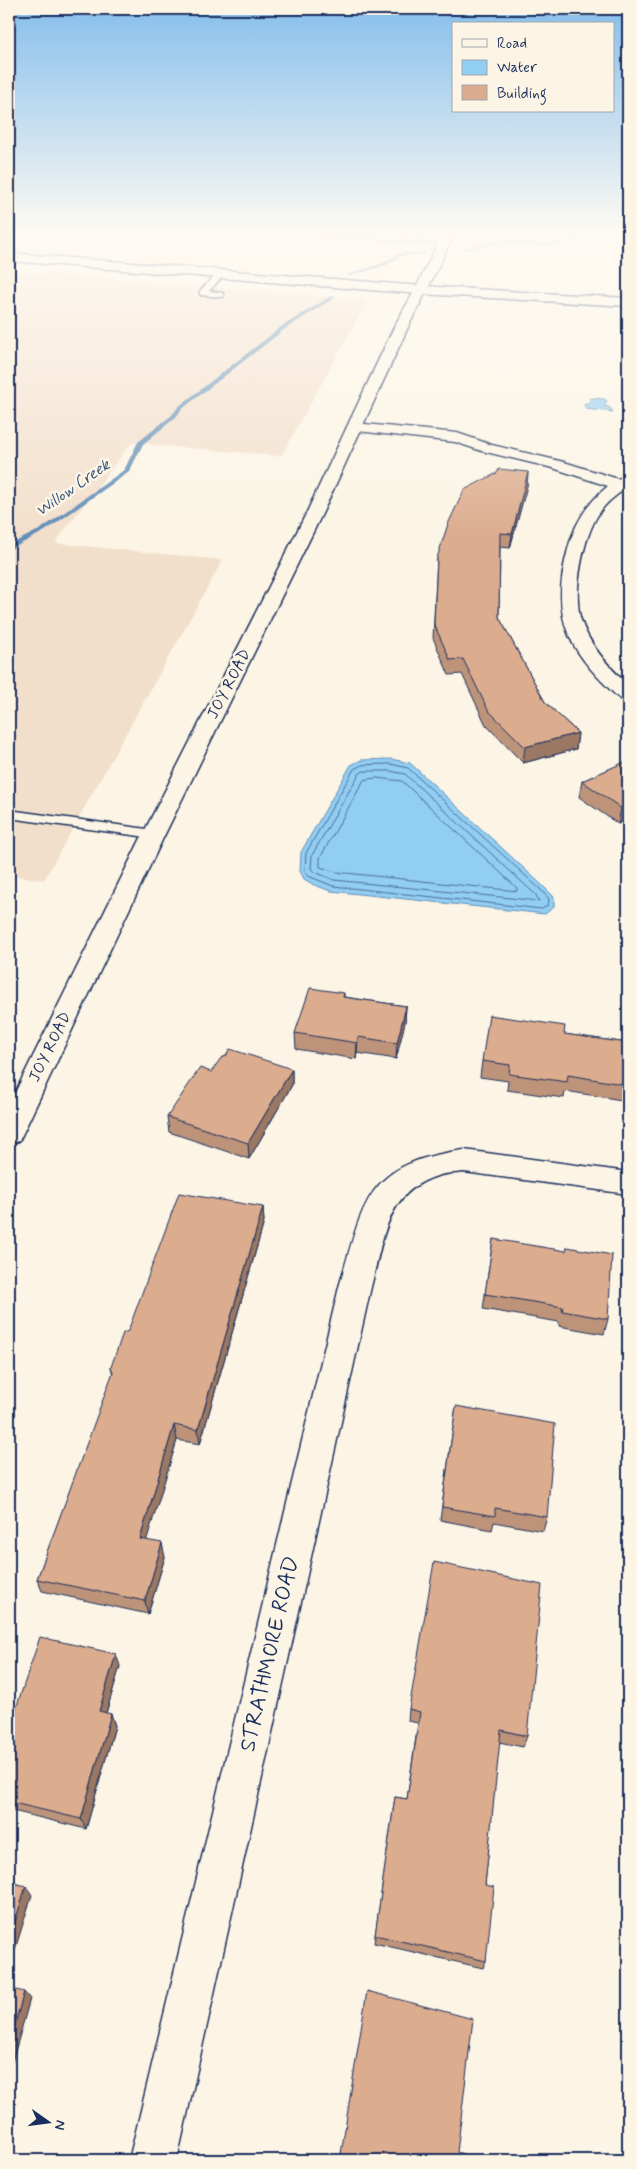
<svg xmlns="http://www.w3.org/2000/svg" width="637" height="2169" font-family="Mynerve,sans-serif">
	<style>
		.built { fill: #f2dfcb }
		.water { fill: #92cdf2; stroke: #628eb7 }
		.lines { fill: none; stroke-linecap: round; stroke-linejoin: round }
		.shore { stroke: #4b6e99; stroke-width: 1 }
		.stream { fill: #628eb7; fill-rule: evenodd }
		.service-casing { stroke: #1b2f5e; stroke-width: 3 }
		.minor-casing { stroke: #1b2f5e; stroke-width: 3 }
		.tertiary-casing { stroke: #1b2f5e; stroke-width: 3 }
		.secondary-casing { stroke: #1b2f5e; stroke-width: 3 }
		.service { fill: #fcf5e5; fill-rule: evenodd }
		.minor { fill: #fcf5e5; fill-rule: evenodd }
		.tertiary { fill: #fcf5e5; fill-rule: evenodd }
		.secondary { fill: #fcf5e5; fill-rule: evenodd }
		.wall { fill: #bd947a; stroke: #1b2f5e }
		.shaded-wall { fill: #9a7863; stroke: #1b2f5e }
		.building { fill: #dcac8e; stroke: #1b2f5e }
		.labels { text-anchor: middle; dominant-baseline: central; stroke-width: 5; stroke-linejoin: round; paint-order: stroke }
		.far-water-label { font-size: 16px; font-style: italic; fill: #395683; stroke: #fcf5e5 }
		.far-street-label { font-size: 16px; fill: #1b2f5e; stroke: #fcf5e5 }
		.near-street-label { font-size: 22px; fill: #1b2f5e; stroke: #fcf5e5 }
	</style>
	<rect width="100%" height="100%" fill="#fcf5e5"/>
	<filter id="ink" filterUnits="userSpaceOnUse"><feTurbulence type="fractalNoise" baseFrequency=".02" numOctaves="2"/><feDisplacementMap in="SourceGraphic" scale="10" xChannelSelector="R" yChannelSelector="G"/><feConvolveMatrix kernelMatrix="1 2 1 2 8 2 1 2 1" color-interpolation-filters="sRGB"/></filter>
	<g filter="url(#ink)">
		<path class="built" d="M 9,271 L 367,300 L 373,291 L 281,456 L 131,443 L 55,543 L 223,560 L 44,880 L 9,875 Z"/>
		<g class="water">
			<path d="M 590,398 L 604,399 L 607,401 L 604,405 L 610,408 L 613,412 L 586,409 L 584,405 L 590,403 Z"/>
			<path d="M 391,759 L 410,763 L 544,887 L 554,897 L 554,907 L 545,914 L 331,891 L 314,885 L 304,879 L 300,871 L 301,852 L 351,765 L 361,760 Z"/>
		</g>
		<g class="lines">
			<g class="shore">
				<path d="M 391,764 L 408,768 L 541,890 L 549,899 L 548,905 L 542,909 L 333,886 L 308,876 L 305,870 L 306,853 L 354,769 L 362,765 Z"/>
				<path d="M 364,771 L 390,771 L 405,774 L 536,895 L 539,901 L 334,880 L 313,871 L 311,868 L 312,855 L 359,774 Z"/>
				<path d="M 377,778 L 402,781 L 517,888 L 517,891 L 336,872 L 320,867 L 320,858 L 364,780 Z"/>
			</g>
			<g class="stream">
				<path d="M 601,234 L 612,234 L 550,246 L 498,243 L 463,250 L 461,249 L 498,241 L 550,244 Z"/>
				<rect x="625" y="234" width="3" height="1"/>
				<path d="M 424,252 L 426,254 L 401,256 L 387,265 L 349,276 L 347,275 L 383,263 L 398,254 Z"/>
				<path d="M 331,296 L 336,297 L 285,329 L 182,409 L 176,417 L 143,444 L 129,472 L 45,531 L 9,550 L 9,545 L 41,529 L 124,470 L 138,442 L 172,415 L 178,407 L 281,327 Z"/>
			</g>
			<g class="service-casing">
				<g id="service">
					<path d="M 321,234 L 366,234 L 445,239 L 449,241 L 445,243 L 324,236 Z"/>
					<path d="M 218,272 L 225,274 L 209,291 L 223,293 L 223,297 L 200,295 L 200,291 Z"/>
					<path d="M 9,810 L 154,830 L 159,831 L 161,834 L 159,837 L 154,838 L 9,818 Z"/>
				</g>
			</g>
			<g class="minor-casing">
				<g id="minor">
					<path d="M 442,234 L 454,234 L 427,290 L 421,294 L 417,293 L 415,290 Z"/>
					<path d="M 354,423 L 457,433 L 492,445 L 564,462 L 618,479 L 628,475 L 628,487 C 619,493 609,500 602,509 C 584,532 573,588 580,617 C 588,644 608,666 628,685 L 628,702 L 621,700 C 572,654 549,622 567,553 C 573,526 586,504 608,486 L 553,468 L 482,451 L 455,442 L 349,430 L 347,427 L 349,424 Z"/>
					<path d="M 464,1150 L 628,1172 L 628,1194 L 464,1172 C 455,1173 445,1173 437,1176 C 385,1192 383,1242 371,1287 L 177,2160 L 129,2160 L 339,1287 C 364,1202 365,1163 464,1150 Z"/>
				</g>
			</g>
			<g class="tertiary-casing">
				<path id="tertiary" d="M 421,286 L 427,290 L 409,325 L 322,514 L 165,834 L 23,1133 L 19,1141 L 9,1144 L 9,1105 L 143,834 L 306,514 L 395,325 L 415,290 Z"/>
			</g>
			<g class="secondary-casing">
				<path id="secondary" d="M 9,253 L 421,286 L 628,298 L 628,306 L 421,294 L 9,261 Z"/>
			</g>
			<use href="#service" class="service"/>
			<use href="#minor" class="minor"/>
			<use href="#tertiary" class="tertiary"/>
			<use href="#secondary" class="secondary"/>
		</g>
		<g class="wall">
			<path d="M 528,472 L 527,486 L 510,548 L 500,547 L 499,617 L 545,702 L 578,733 L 576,749 L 523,763 L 486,725 L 462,674 L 449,675 L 433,638 L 437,558 Z"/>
			<path d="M 628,761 L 628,819 L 618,824 L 579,797 L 582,781 Z"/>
			<path d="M 344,993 L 344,997 L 406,1006 L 405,1022 L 396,1059 L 357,1053 L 356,1059 L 296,1049 L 295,1033 Z"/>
			<path d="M 564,1034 L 628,1043 L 628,1101 L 565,1091 L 564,1098 L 507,1090 L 508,1081 L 480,1077 L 482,1061 Z"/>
			<path d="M 292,1069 L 292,1085 L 249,1159 L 169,1132 L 167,1117 L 211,1072 Z"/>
			<path d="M 263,1207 L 264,1222 L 200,1444 L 177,1440 L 146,1540 L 165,1557 L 148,1614 L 42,1591 L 37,1579 L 113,1375 L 111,1367 Z"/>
			<path d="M 493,1239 L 608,1319 L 604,1334 L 559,1326 L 559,1322 L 483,1309 Z"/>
			<path d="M 456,1406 L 547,1517 L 543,1531 L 494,1522 L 492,1530 L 440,1520 Z"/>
			<path d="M 120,1666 L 106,1713 L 111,1714 L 115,1726 L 86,1829 L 9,1810 L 9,1729 Z"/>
			<path d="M 409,1709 L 527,1736 L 523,1747 L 499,1742 L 485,1885 L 486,1961 L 483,1968 L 374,1943 L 395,1797 L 407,1799 L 418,1723 L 408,1721 Z"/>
		</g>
		<g class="shaded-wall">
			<path d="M 528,472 L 527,486 L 510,548 L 512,534 Z"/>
			<path d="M 578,733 L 576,749 L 523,763 L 525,747 Z"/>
			<path d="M 628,804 L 628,819 L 618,824 L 621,808 Z"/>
			<path d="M 406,1006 L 405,1022 L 396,1059 L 397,1043 Z"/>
			<path d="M 358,1037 L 357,1053 L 356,1059 L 357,1043 Z"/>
			<path d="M 292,1069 L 292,1085 L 249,1159 L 248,1143 Z"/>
			<path d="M 263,1207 L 264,1222 L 200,1444 L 198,1430 Z"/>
			<path d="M 174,1425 L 177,1440 L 143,1552 L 140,1539 Z"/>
			<path d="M 162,1543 L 165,1557 L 148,1614 L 145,1601 Z"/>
			<path d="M 116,1654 L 120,1666 L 103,1723 L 99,1711 Z"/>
			<path d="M 111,1714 L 115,1726 L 86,1829 L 81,1819 Z"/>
			<path d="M 26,1886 L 32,1895 L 9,1969 L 9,1941 Z"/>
			<path d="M 24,1992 L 30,1999 L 9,2073 L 9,2044 Z"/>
		</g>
		<g class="building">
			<path d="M 499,469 L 528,472 L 512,534 L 500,533 L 499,617 L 545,702 L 578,733 L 525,747 L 488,710 L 463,659 L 450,660 L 434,624 L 437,558 L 448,524 L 464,490 L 497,473 Z"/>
			<path d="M 627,761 L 628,761 L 628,804 L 621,808 L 582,781 Z"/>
			<path d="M 310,988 L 344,993 L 343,997 L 406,1006 L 397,1043 L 358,1037 L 357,1043 L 295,1033 Z"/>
			<path d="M 489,1015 L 565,1026 L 564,1034 L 628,1043 L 628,1085 L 568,1075 L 567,1082 L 509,1074 L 510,1065 L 482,1061 Z"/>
			<path d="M 230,1049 L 292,1069 L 248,1143 L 167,1117 L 200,1068 L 211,1072 L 221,1058 L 226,1056 Z"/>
			<path d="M 179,1193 L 263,1207 L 198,1430 L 174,1425 L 140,1539 L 162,1543 L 145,1601 L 37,1579 L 113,1372 L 111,1367 L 123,1333 L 128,1331 Z"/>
			<path d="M 493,1239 L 566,1251 L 567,1247 L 612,1255 L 608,1319 L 562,1311 L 563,1307 L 485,1294 Z"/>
			<path d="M 456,1406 L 555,1424 L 547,1517 L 495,1508 L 495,1516 L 442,1507 Z"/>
			<path d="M 434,1562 L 542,1585 L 527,1736 L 501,1730 L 485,1885 L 494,1887 L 486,1961 L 375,1935 L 395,1797 L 407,1799 L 420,1712 L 409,1709 Z"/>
			<path d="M 40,1637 L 116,1654 L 99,1711 L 111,1714 L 81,1819 L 9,1802 L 9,1729 Z"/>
			<path d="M 9,1882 L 26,1886 L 9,1941 Z"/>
			<path d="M 9,1988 L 24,1992 L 9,2044 Z"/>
			<path d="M 367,1991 L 473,2019 L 457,2152 L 466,2155 L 465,2160 L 340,2160 Z"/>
		</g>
	</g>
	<linearGradient id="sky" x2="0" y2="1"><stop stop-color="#85beec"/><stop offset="0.43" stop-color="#fefaf3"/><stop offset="1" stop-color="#fefaf3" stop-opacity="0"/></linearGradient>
	<rect width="637" height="538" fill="url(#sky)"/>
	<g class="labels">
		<g class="far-water-label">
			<text transform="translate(73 488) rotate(-35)">Willow Creek</text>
		</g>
		<g class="far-street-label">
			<text transform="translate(229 684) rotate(-63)">JOY ROAD</text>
			<text transform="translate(50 1047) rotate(-64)">JOY ROAD</text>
		</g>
		<g class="near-street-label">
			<text transform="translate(270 1654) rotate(-77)">STRATHMORE ROAD</text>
		</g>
	</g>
	<rect width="637" height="2169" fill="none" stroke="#fcf5e5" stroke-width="30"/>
	<rect x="15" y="15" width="607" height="2139" fill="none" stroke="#1b2f5e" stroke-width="2" filter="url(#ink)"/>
	<rect x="452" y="22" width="162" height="90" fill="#fcf5e5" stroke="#a2a6af"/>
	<rect x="462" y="39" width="25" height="8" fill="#fcf5e5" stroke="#a2a6af"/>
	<text x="497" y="48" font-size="15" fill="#1b2f5e">Road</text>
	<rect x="462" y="60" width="25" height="15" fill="#92cdf2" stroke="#a2a6af"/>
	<text x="497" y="72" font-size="15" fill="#1b2f5e">Water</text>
	<rect x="462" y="85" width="25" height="15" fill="#dcac8e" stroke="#a2a6af"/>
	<text x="497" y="98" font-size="15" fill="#1b2f5e">Building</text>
	<g transform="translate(48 2122) rotate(104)" stroke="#fcf5e5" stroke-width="4" paint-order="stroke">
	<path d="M0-4L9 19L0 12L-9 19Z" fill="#1b2f5e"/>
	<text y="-8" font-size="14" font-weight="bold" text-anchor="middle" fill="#1b2f5e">N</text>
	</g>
</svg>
